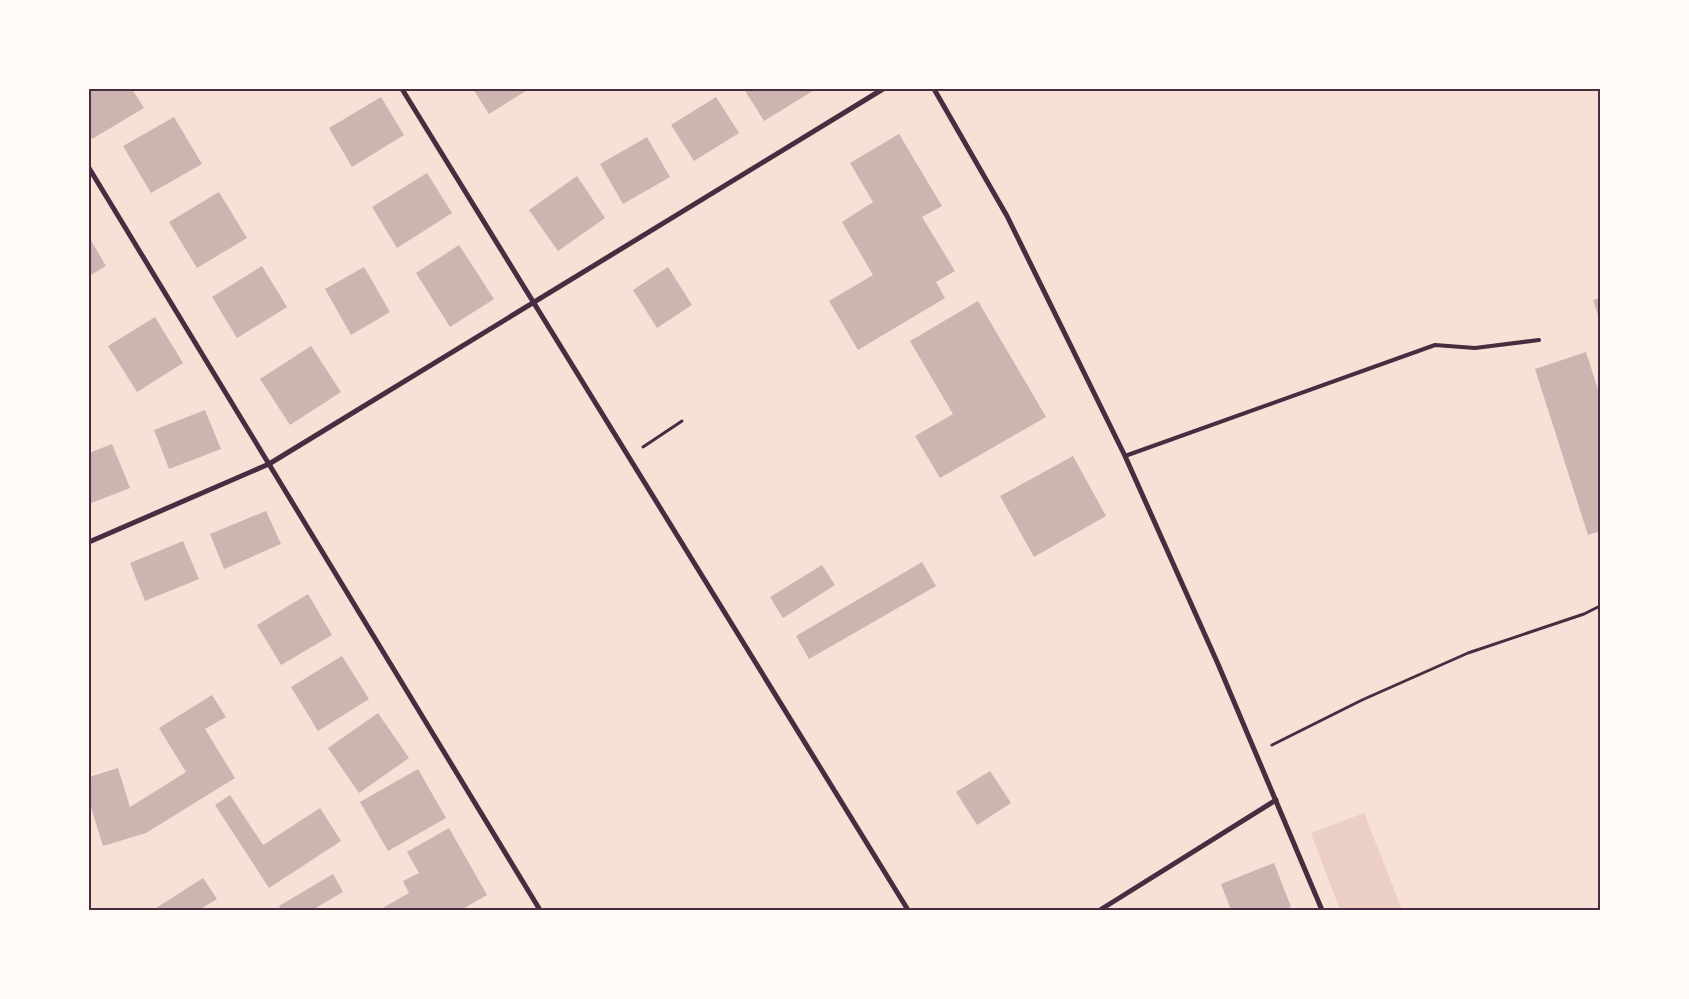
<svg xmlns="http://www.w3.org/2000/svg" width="1689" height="999" font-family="Lora,serif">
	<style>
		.green { fill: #ebcfc5 }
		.building { fill: #ccb4b1 }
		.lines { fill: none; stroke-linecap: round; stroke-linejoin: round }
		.path { stroke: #4a2c40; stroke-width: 3 }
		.service { stroke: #4a2c40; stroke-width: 4 }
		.minor { stroke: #4a2c40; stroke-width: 5 }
		.neatline { fill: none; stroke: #4a2c40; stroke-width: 2 }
	</style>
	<rect width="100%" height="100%" fill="#f7e1d7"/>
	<path class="green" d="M 1364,813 L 1401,907 L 1403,910 L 1340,910 L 1311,833 Z"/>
	<g class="building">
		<path d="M 89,89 L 132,89 L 144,108 L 92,139 L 89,134 Z"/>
		<path d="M 473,89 L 529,89 L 489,114 Z"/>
		<path d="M 744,89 L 816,89 L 764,121 Z"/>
		<path d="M 381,97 L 404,135 L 352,167 L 329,128 Z"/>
		<path d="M 716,97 L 739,133 L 694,161 L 671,125 Z"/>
		<path d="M 174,117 L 202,164 L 151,193 L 123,146 Z"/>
		<path d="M 899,134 L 942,206 L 922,217 L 955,271 L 936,282 L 945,298 L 858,350 L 829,301 L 873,275 L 842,222 L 873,202 L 850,163 Z"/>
		<path d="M 647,137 L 670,177 L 623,204 L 600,164 Z"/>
		<path d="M 427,173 L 452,213 L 397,248 L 372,207 Z"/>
		<path d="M 577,176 L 605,218 L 558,251 L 529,210 Z"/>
		<path d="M 219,192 L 247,238 L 197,268 L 169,222 Z"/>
		<path d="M 89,237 L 106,266 L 89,276 Z"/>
		<path d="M 459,245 L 494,299 L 450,327 L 416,273 Z"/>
		<path d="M 262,266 L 287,307 L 237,338 L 212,297 Z"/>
		<path d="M 364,267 L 390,312 L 351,335 L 325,289 Z"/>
		<path d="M 668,267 L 692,305 L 657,328 L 633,290 Z"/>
		<path d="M 1600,298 L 1600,321 L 1593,300 Z"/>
		<path d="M 978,301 L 1046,417 L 940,478 L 915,436 L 953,414 L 910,341 Z"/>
		<path d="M 155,317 L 183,363 L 137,392 L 108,346 Z"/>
		<path d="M 311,346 L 341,392 L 290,425 L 260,379 Z"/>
		<path d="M 1586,352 L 1600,396 L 1600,531 L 1588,535 L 1535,369 Z"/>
		<path d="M 205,410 L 221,449 L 169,469 L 154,430 Z"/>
		<path d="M 112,444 L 130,488 L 89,504 L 89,453 Z"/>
		<path d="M 1073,456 L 1106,516 L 1034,557 L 1000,496 Z"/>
		<path d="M 266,511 L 281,544 L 224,569 L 210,534 Z"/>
		<path d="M 183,541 L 199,579 L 145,601 L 130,563 Z"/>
		<path d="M 922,562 L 936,586 L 809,659 L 796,636 Z"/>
		<path d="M 822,565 L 835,585 L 783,618 L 770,597 Z"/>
		<path d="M 308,594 L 332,635 L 281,665 L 257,625 Z"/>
		<path d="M 342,656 L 369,699 L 318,731 L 291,687 Z"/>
		<path d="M 212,695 L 226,717 L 205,729 L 235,778 L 146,833 L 103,846 L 89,801 L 89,777 L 118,768 L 130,807 L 186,772 L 159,728 Z"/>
		<path d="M 378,713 L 409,758 L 359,793 L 328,748 Z"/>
		<path d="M 418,769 L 446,818 L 388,851 L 360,802 Z"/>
		<path d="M 990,771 L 1011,803 L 977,825 L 956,792 Z"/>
		<path d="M 230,795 L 263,845 L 320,808 L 341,841 L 269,888 L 215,805 Z"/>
		<path d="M 449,828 L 487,895 L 461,910 L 379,910 L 409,893 L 403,881 L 419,873 L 407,852 Z"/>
		<path d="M 1274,863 L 1291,907 L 1282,910 L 1231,910 L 1221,884 Z"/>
		<path d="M 333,874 L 343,892 L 312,910 L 281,910 L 279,906 Z"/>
		<path d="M 203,878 L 217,899 L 199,910 L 153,910 Z"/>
	</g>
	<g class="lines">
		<g class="path">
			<path d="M 643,447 L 682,421"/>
			<path d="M 1272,745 L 1362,700 L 1468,653 L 1584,614 L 1600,606"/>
		</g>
		<path class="service" d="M 1125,456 L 1435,345 L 1475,348 L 1539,340"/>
		<g class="minor">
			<path d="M 402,89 L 908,910"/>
			<path d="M 934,89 L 1007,216 L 1125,456 L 1218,664 L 1322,910"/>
			<path d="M 89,168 L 540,910"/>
			<path d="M 89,542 L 269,464 L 883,89"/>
			<path d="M 1100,910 L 1276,800"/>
		</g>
	</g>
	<rect width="1689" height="999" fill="none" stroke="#fffaf5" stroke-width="180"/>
	<rect x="90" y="90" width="1509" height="819" class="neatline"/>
</svg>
